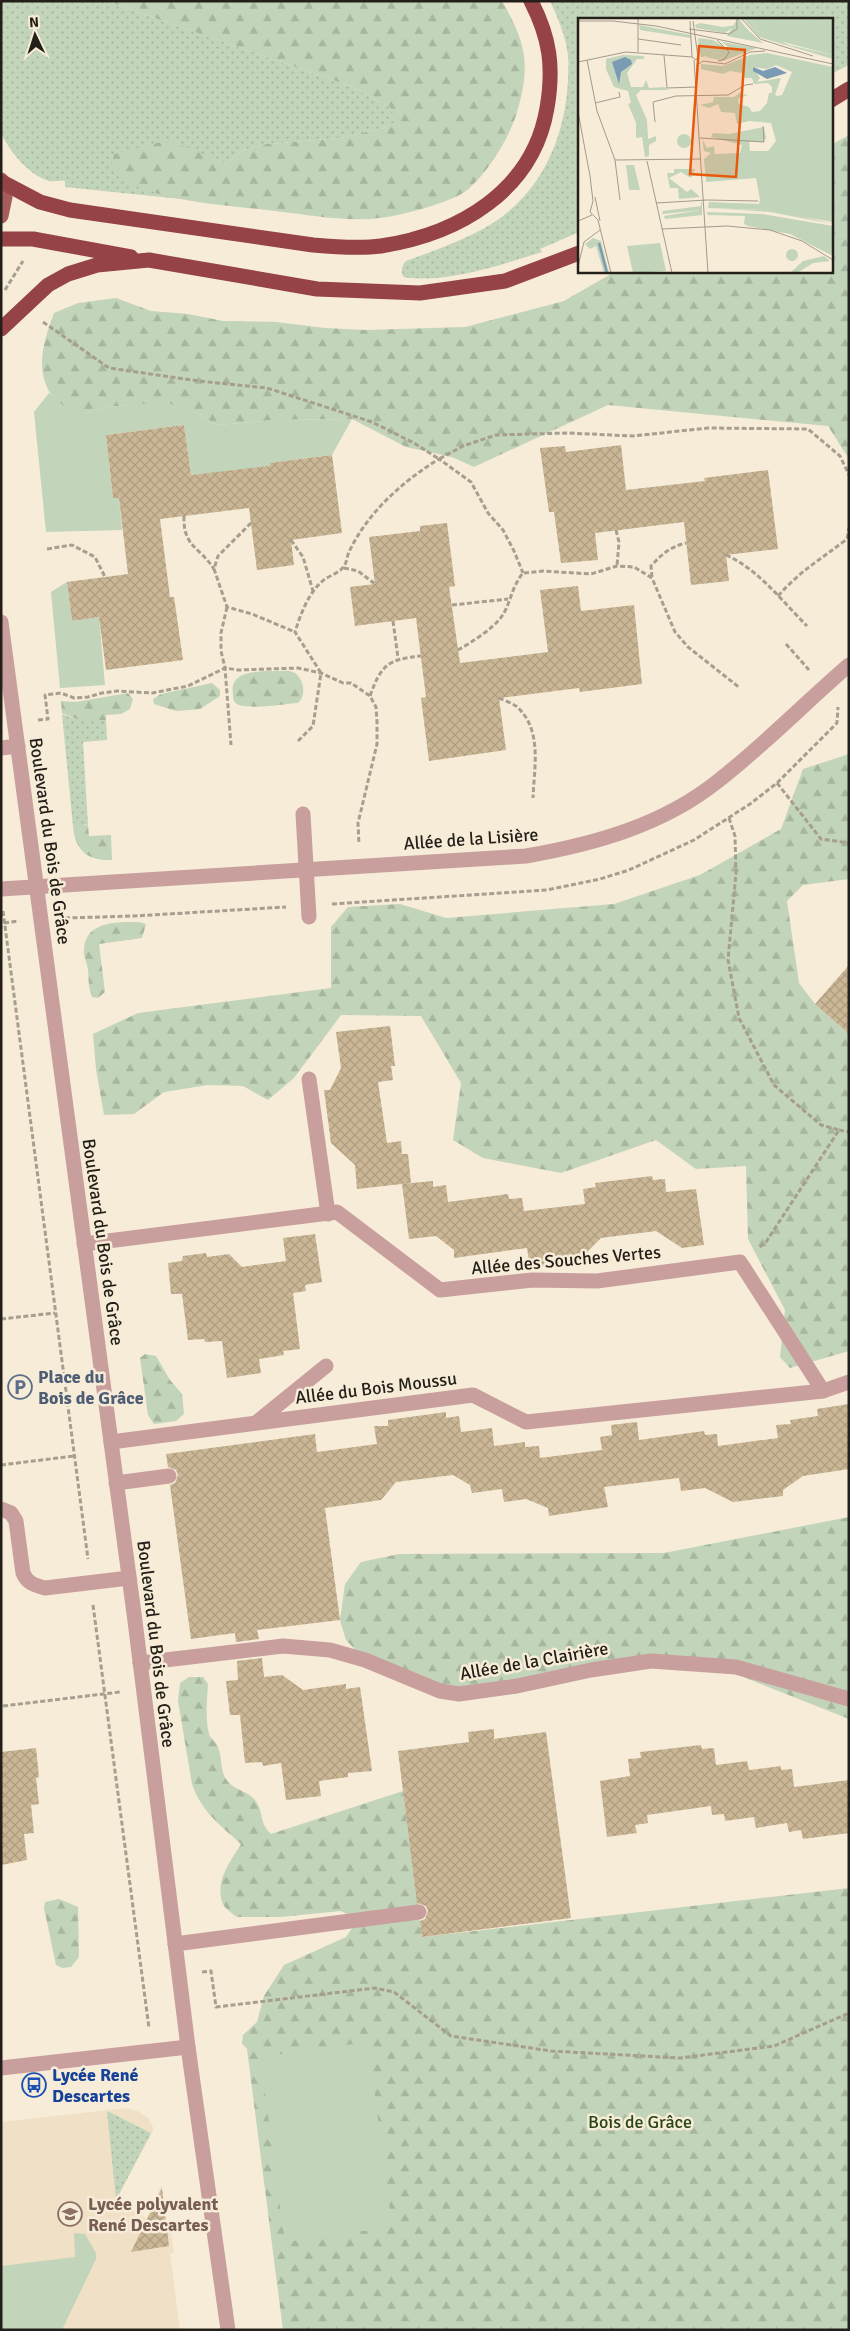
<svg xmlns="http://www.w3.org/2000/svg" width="850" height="2331" font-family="Signika,sans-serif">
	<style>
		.built { fill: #f0e1c6 }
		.grass { fill: url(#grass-dots) }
		.forest { fill: url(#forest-firs) }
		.garden { fill: #c2d4b9 }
		.building { fill: url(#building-cross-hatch) }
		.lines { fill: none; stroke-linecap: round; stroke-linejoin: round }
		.path { stroke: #a69e8f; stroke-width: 3; stroke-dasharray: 5 2.5; stroke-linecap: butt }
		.minor { stroke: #c99f9e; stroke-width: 15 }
		.major { stroke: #a55c5d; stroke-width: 15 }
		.highway { stroke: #964346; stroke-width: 15 }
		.labels { text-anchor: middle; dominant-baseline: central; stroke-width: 5; stroke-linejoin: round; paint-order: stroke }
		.street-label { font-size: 18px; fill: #242019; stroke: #f7ecd8 }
		.service-label { font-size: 18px; font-weight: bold; fill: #4e5e75; stroke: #f7ecd8; text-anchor: start }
		.transit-label { font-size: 18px; font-weight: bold; fill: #164399; stroke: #f7ecd8; text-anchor: start }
		.park-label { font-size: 18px; fill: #264415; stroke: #f7ecd8 }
		.education-label { font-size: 18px; font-weight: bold; fill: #785e54; stroke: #f7ecd8; text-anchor: start }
		.inset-river { fill: none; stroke: #7b9bb4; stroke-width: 2.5 }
		.inset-road { fill: none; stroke: #a39a8c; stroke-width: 1 }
		.view { fill: #e8590c; fill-opacity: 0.15; stroke: #e8590c; stroke-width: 2.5 }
		.inset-edge { fill: none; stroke: #242019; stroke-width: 2.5 }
	</style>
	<defs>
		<pattern id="grass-dots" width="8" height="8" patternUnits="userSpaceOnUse" patternTransform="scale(1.25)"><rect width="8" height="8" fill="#c2d4b9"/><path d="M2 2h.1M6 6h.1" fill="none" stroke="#a7b69e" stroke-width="1.8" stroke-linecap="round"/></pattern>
		<pattern id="forest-firs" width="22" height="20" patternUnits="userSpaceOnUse" patternTransform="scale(1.25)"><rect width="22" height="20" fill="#c2d4b9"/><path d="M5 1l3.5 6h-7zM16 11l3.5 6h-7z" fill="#a7b69e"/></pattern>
		<pattern id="building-cross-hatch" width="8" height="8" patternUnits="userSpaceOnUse" patternTransform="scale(1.25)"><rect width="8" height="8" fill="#cbb795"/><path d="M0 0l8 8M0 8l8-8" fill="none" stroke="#ae9d80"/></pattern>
	</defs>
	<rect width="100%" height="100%" fill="#f7ecd8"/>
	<path class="built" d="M 126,2108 L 138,2111 L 148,2118 L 154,2129 L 116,2200 L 147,2219 L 161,2186 L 167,2232 L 171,2232 L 172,2240 L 174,2253 L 170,2253 L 180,2330 L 1,2330 L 1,2122 Z"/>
	<g class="grass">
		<path d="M 1,1 L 106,1 L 350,86 L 390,107 L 397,121 L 387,127 L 341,138 L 267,144 L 243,150 L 226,164 L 169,141 L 140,187 L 181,199 L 65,187 L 65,181 C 60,180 54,182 49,181 C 27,174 12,153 1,134 Z"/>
		<path d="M 550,1 L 849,1 L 849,65 L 831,74 L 831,19 L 579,19 L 579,232 L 540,249 L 542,252 C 503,264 445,284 404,277 C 400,272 402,265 406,261 C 436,250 465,240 493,223 C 542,191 565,138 568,81 C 568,73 569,63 568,55 C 566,37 558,18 550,1 Z"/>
		<path d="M 62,714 L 79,720 L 106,720 L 107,740 L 83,742 L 88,826 L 85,824 L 73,826 Z"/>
		<path d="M 107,2111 L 151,2133 L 116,2200 Z"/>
	</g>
	<g class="forest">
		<path d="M 106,1 L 502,1 C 526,43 531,65 517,112 C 510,137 487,174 466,191 C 452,202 400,216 380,218 C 346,222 309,215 275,211 C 228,205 160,203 121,178 C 117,175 114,170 111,166 L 114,154 L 169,140 L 226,164 L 243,150 L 267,144 L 341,138 L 387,127 L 396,121 L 390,107 L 350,86 Z"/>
		<path d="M 849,135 L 849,459 L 828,426 L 608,405 L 474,467 L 452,457 L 406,447 L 352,419 L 276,420 L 217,425 L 195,412 L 132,405 L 105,407 L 87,413 L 71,413 C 65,407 53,399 49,391 C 35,365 45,338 54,313 L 78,303 L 116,298 L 151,311 L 188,314 L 223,321 L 276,322 L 325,328 L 366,330 L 465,327 L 564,301 L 616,271 L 831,271 L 831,145 Z"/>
		<path d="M 276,671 C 281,671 288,670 293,672 C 304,677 307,696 298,703 C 285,704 248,710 237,704 C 233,702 233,697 233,694 C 229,669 260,672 276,671 Z"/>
		<path d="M 212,683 L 220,690 L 220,696 L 200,709 L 176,711 L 154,704 L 153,699 L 161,694 Z"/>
		<path d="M 128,693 L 133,699 L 130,709 L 121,714 L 106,715 L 106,720 L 79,720 L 62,713 L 61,701 L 76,702 Z"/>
		<path d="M 849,754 L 849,879 L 803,885 L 787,901 L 799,983 L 815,1004 L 849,1034 L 849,1351 L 790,1368 L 780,1357 L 785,1310 L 748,1239 L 746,1166 L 696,1169 L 656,1140 L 561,1173 L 483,1158 L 453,1140 L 461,1083 L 421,1016 L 341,1015 L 294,1078 L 268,1100 L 243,1086 L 208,1085 L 164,1092 L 134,1114 L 104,1115 L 96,1069 L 93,1034 L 138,1013 L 331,988 L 331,927 L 348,907 L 400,904 L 446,918 L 614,904 L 700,875 L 781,829 L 803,769 Z"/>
		<path d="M 81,823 L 88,826 L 89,836 L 111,835 L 112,860 C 88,861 75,851 73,826 Z"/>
		<path d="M 138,922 L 146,924 L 142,938 L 99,944 L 105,992 L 98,998 L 92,997 C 88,987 89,980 88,970 C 87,962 83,956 84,948 C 87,921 117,922 138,922 Z"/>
		<path d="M 145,1354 L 156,1356 L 170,1380 L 182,1394 L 184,1414 L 176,1421 L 154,1424 L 148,1415 L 140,1358 Z"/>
		<path d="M 849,1517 L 849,1719 L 713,1665 L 651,1661 L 459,1694 L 365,1660 L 346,1640 L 340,1620 L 345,1584 L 361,1562 L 399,1554 L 664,1553 Z"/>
		<path d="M 189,1677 L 203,1677 L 208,1684 C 207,1700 205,1718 209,1734 C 211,1739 216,1742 218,1747 C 223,1760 219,1772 229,1783 C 235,1790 248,1791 255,1800 C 264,1812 259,1823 271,1834 L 403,1791 L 422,1937 L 849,1888 L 849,2330 L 283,2330 L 247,2049 L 242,2043 L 243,2035 L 257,2022 L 264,1996 L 284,1965 L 346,1937 L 353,1927 L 347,1914 L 341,1911 L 281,1917 L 237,1917 C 233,1914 225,1909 223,1904 C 214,1882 230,1862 241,1844 C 220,1825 201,1811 192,1784 L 178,1701 L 180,1683 Z"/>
		<path d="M 59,1899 L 78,1907 L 79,1957 L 71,1967 L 62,1968 L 56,1965 L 44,1908 L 45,1902 Z"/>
	</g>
	<g class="garden">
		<path d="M 49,393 L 72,413 L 87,413 L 105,407 L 165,402 L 195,412 L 217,425 L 276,420 L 352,419 L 332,455 L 270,463 L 271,468 L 191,475 L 184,425 L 106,435 L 113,498 L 119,498 L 122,530 L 46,532 L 34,412 Z"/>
		<path d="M 67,582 L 72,621 L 99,617 L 105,685 L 60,688 L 51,592 Z"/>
		<path d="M 368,2042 L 392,2227 L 285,2242 L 260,2057 Z"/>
		<path d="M 74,2233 L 85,2234 L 96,2253 L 96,2259 L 62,2330 L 1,2330 L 1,2266 L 75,2257 Z"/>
	</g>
	<g class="building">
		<path d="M 184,425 L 191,475 L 270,466 L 270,463 L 332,455 L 342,533 L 291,540 L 294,565 L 257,570 L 249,508 L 160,519 L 170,597 L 174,597 L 183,660 L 106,670 L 99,617 L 72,621 L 67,582 L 128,574 L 119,498 L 113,498 L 106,435 Z"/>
		<path d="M 621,445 L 626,490 L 705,481 L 704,478 L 768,470 L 778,549 L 726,555 L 729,581 L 691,585 L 684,522 L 595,533 L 598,560 L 561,563 L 554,512 L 549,512 L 540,448 L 565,446 L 566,452 Z"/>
		<path d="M 447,523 L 455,586 L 449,587 L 460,663 L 548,652 L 540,590 L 578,586 L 581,611 L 634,605 L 642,684 L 580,692 L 579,688 L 499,698 L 506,750 L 429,761 L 421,698 L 426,697 L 416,618 L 355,626 L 350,587 L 375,584 L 369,537 L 420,531 L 420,526 Z"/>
		<path d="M 849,965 L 849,1034 L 815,1004 Z"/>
		<path d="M 390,1026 L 395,1066 L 391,1066 L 393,1080 L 378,1082 L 387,1143 L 401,1141 L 402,1154 L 408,1154 L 411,1183 L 357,1189 L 355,1165 L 331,1143 L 324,1090 L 330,1090 L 341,1068 L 336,1032 Z"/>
		<path d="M 652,1176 L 653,1180 L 665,1179 L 666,1192 L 696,1189 L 704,1245 L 682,1248 L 656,1231 L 601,1238 L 587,1252 L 588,1260 L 530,1268 L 527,1248 L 454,1258 L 454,1250 L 436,1236 L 409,1239 L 402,1184 L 433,1181 L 433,1187 L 446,1185 L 448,1202 L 508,1194 L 509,1199 L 522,1198 L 524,1211 L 585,1204 L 583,1189 L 596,1187 L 595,1183 Z"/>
		<path d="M 315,1234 L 322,1282 L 305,1285 L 306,1291 L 293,1293 L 300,1349 L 283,1351 L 284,1355 L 259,1359 L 261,1373 L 227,1378 L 222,1341 L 205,1342 L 204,1339 L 188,1340 L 182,1294 L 171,1294 L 168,1263 L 182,1261 L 183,1256 L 206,1253 L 207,1257 L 229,1254 L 242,1267 L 286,1261 L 283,1238 Z"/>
		<path d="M 849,1404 L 849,1469 L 803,1476 L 783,1490 L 783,1496 L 733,1502 L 705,1488 L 681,1491 L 679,1478 L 604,1487 L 608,1507 L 549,1516 L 548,1508 L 526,1499 L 504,1502 L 502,1489 L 472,1493 L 470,1485 L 453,1475 L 396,1482 L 381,1500 L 325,1508 L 340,1620 L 257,1630 L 259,1639 L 236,1642 L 235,1633 L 191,1639 L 170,1485 L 175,1483 L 178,1475 L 176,1470 L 168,1467 L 166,1454 L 315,1434 L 317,1452 L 377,1444 L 374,1426 L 388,1426 L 388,1420 L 446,1412 L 446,1418 L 459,1416 L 461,1432 L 492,1428 L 494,1446 L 525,1442 L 525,1447 L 539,1446 L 540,1458 L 602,1450 L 600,1437 L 612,1435 L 611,1425 L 637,1422 L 639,1440 L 704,1431 L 705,1435 L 717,1434 L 718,1446 L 778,1438 L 776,1425 L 791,1424 L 790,1420 L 818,1416 L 817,1409 Z"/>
		<path d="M 262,1658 L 264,1677 L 282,1675 L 303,1690 L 346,1684 L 346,1689 L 360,1687 L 372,1771 L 348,1773 L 348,1777 L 319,1781 L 321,1796 L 286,1800 L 281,1763 L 263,1766 L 262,1762 L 245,1763 L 240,1715 L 230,1715 L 226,1681 L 238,1680 L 237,1661 Z"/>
		<path d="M 494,1729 L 494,1739 L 546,1732 L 571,1918 L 422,1937 L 420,1921 L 425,1919 L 428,1911 L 426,1906 L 417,1903 L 398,1751 L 469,1742 L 468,1732 Z"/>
		<path d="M 701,1745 L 702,1749 L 714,1748 L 716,1765 L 747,1761 L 749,1770 L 781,1766 L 781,1770 L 792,1769 L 794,1787 L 849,1780 L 849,1833 L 803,1839 L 801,1830 L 789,1832 L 787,1823 L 756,1828 L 754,1817 L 725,1821 L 724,1814 L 712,1815 L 711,1806 L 647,1815 L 648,1823 L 635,1825 L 637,1833 L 607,1837 L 600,1781 L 630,1776 L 628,1759 L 641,1758 L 640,1752 Z"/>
		<path d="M 36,1748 L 39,1777 L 36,1778 L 39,1804 L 31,1805 L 34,1833 L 24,1834 L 27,1860 L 1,1865 L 1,1752 Z"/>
		<path d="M 162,2188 L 169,2246 L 131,2252 Z"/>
	</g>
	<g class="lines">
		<g class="path">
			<path d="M 5,290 L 23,261"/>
			<path d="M 43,322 L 109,368 L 199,381 L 267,388 L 372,422 L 414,443 L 439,459 L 463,446 L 496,435 L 568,433 L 633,436 L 708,428 L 808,429 L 840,456 L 849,475"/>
			<path d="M 184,516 C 183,547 199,546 214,569"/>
			<path d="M 251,523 L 218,556 L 214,569 L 227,607 L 252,614 L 295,632"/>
			<path d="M 616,530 L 619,542 L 617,566"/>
			<path d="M 291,540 L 303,557 L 313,591"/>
			<path d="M 47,549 L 72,545 L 95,557 L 106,579"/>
			<path d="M 726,555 C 758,569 782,601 807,626"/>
			<path d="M 344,568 L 358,571 L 375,584"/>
			<path d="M 652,577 L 651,566 C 662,554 670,547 686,543"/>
			<path d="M 778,596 C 800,571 821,559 847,539 L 849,528"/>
			<path d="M 452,605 L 508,599"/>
			<path d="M 227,607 L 221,633 L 221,651 L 225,668 L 231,745"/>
			<path d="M 393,621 L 398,658"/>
			<path d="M 786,644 L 809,670"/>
			<path d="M 458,650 C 472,642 493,629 502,616 C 510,605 511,588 523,573 L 543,571 L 591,574 L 617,566 L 634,567 L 652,578 L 675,632 L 688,647 L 740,688"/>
			<path d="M 370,696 C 381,665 388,659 421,656"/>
			<path d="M 499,698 C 504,700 511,703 516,706 C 543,729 534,768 533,798"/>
			<path d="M 38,720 L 48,719 L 45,695 L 61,693 L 74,698 L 88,697 L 102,693 L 117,691 L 152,693 L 188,686 L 225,668 L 238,670 L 298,668 L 321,673 L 343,683 L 351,683 L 370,696 L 376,707 L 377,722 L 377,744 L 358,823 L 359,844"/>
			<path d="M 298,741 L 313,726 L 321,673 L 295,632 C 301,613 309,591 325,579 C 331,575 341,572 344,566 C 347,562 347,556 349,552 C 367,513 403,481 439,459 L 471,482 L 488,513 L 503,530 L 514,551 L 523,573"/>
			<path d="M 777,783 L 821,839 L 849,843"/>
			<path d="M 729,818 L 735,836 L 736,873 L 728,960 L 739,1018 L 774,1085 L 821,1125 L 839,1130 L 766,1242 L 758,1248"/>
			<path d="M 332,904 L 547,890 L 600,879 L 629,870 L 694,840 L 750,804 L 777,783 L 837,723 L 838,707"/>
			<path d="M 3,911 L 88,1559"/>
			<path d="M 65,918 L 134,916 L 286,907"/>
			<path d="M 4,923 L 19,921"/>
			<path d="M 839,1130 L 849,1132"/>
			<path d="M 1,1319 L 55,1313"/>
			<path d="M 1,1465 L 74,1456"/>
			<path d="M 93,1605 L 149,2028"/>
			<path d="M 3,1706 L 120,1692"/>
			<path d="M 202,1972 L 211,1971 L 216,2007 L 375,1988 L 394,1992 L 451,2036 L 551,2051 L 680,2058 L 774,2046 L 849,2013"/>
		</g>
		<g class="minor">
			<path d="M 1,622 L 135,1621 L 188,2047 L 228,2330"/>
			<path d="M 1,748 L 18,746"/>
			<path d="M 303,814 L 309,917"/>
			<path d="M 1,889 L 526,856 C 595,844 663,825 718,781 C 764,745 805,703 849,665"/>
			<path d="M 309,1079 L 328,1214"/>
			<path d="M 84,1244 L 337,1212 L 440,1290 L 532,1280 L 597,1281 L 740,1262 L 823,1391"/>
			<path d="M 257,1422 L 326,1366"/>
			<path d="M 111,1442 L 473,1395 L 526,1422 L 823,1391 L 849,1382"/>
			<path d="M 116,1483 L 169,1476"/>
			<path d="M 1,1509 L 11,1513 L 16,1521 L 23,1573 C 27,1583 34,1585 45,1588 L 129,1578"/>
			<path d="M 140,1663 L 283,1646 L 330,1650 L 365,1660 L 440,1691 L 459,1694 L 517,1686 L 591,1670 L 651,1661 L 736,1667 L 849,1699"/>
			<path d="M 175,1944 L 419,1912"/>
			<path d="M 1,2068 L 188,2047"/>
		</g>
		<path class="major" d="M 1,180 L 5,197 L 1,216"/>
		<g class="highway">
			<path d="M 831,100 L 849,89"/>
			<path d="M 2,182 L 40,202 L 70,210 L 313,245 C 335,247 359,249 381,246 C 459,234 533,191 547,108 C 554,67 550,38 531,1"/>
			<path d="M 1,239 L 33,239 L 131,257"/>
			<path d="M 1,329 L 48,285 L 68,274 L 97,265 L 149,260 L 317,289 L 420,293 L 505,281 L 579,253"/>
		</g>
	</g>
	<defs>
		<g id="parking-ring" transform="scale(1.25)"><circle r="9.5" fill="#f7ecd8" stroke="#5c6f8a" stroke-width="1.5"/><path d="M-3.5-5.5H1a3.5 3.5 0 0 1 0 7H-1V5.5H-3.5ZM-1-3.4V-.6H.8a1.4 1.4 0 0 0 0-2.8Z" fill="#5c6f8a"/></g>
		<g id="bus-ring" transform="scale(1.25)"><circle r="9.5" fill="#f7ecd8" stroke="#1a4fb4" stroke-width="1.5"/><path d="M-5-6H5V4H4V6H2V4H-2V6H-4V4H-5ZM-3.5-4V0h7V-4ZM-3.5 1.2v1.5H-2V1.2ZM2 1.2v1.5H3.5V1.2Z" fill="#1a4fb4"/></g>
		<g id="school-ring" transform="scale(1.25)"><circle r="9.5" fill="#f7ecd8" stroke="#8d6e63" stroke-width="1.5"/><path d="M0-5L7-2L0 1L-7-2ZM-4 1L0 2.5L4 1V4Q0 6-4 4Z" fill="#8d6e63"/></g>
	</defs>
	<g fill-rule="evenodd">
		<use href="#parking-ring" x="20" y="1387"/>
		<use href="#bus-ring" x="34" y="2085"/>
		<use href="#school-ring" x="70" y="2214"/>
	</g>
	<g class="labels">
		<g class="street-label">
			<text transform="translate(471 839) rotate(-4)">Allée de la Lisière</text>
			<text transform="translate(50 841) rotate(82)">Boulevard du Bois de Grâce</text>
			<text transform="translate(103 1242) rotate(82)">Boulevard du Bois de Grâce</text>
			<text transform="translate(566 1260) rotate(-5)">Allée des Souches Vertes</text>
			<text transform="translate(376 1388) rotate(-7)">Allée du Bois Moussu</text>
			<text transform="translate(156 1644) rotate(83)">Boulevard du Bois de Grâce</text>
			<text transform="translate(534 1661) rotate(-10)">Allée de la Clairière</text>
		</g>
		<g class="service-label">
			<text x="38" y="1377">Place du<tspan x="38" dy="21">Bois de Grâce</tspan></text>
		</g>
		<g class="transit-label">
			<text x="52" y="2075">Lycée René<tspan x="52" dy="21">Descartes</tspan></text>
		</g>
		<g class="park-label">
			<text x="640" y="2122">Bois de Grâce</text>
		</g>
		<g class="education-label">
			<text x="88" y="2204">Lycée polyvalent<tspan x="88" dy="21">René Descartes</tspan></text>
		</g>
	</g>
	<g transform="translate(578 18)">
		<rect width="255" height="255" fill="#f7ecd8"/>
		<path d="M 160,0 L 171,13 L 185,25 L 149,18 ZM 165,0 L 171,0 L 181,13 L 211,27 L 255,37 L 255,41 L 181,19 ZM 61,7 L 113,17 L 113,20 L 62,12 ZM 144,24 L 179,30 L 142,44 L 150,29 ZM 120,25 L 140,35 L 142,37 L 123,39 ZM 117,184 L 124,184 L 124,207 L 124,197 L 87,201 L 86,198 L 123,192 L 84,196 L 85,193 L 123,188 L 123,184 ZM 146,191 L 186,192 L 210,195 L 255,206 L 192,194 ZM 129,194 L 184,196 L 255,208 L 255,238 L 212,216 L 170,208 L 166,206 L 167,198 L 130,197 ZM 246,238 L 252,243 L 235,245 L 219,255 L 212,255 L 225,243 Z" fill="#c2d4b9"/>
		<path d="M 171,0 L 255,0 L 255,37 L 194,21 L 181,13 ZM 122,5 L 145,9 L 158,7 L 147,15 L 118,10 L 117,7 ZM 120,20 L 135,22 L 148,30 L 148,37 L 141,42 L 127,39 L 142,36 L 121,27 ZM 189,35 L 255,49 L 255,204 L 186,192 L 130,190 L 131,184 L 181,186 L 182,182 L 178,160 L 128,164 L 126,141 L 133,135 L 126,133 L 124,121 L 129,130 L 136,128 L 137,136 L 162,135 L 164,127 L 133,119 L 135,115 L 151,116 L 186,109 L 188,120 L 185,124 L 171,124 L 172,133 L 190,133 L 198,123 L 193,105 L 171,103 L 159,106 L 157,95 L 143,94 L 140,86 L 131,90 L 122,87 L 135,84 L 136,79 L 156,79 L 164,73 L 164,76 L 170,77 L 160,81 L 161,86 L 171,89 L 174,94 L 182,93 L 189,85 L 191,75 L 194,75 L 194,69 L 190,65 L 176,66 L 174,60 L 167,60 L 164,55 L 152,53 L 145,56 L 123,51 L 123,46 L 145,48 L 172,37 ZM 198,47 L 214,54 L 204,77 L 199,78 L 197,77 L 203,60 L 179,64 L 182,60 L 174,49 L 189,51 ZM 15,220 L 23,223 L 31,255 L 26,255 L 18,228 L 12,231 L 7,226 ZM 82,225 L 88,253 L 55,255 L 49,228 Z" fill="#c2d4b9" fill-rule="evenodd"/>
		<path d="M 45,37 L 66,38 L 66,41 L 59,41 L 49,55 L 53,69 L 65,69 L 68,62 L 71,70 L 87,69 L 90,72 L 63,72 L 58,77 L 69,102 L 70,121 L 78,118 L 78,123 L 71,127 L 71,138 L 67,139 L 64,119 L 58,120 L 58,105 L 50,86 L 53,85 L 50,73 L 36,69 L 28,51 L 28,41 ZM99 123a7 7 0 1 1 14 0a7 7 0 1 1-14 0Z" fill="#c2d4b9"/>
		<path d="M 48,147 L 56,147 L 62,172 L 51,172 ZM 96,151 L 117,151 L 113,160 L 103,154 L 91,160 L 109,174 L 113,171 L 122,179 L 101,181 L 100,170 L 92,170 L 89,155 L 96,155 ZM208 237a6 6 0 1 1 12 0a6 6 0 1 1-12 0Z" fill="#c2d4b9"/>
		<path d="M 47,39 L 53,42 L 54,46 L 43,54 L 41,66 L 34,44 ZM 175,49 L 185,53 L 197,49 L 209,55 L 189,61 L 175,53 Z" fill="#7b9bb4"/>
		<path class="inset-river" d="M 21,225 L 29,255"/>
		<path class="inset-road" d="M 60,0 L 60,34M 163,0 L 182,21 L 235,38M 0,3 L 35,3 L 78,8 L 255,46M 112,3 L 114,39 L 118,42 L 120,39 L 115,3M 111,11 L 151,16 L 159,11 L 159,0M 60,21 L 103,27M 139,22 L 151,34 L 147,41 L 140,43M 86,37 L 89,70 L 119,69M 9,42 L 19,93 L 37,142 L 42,182M 116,42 L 130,255M 0,44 L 48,34 L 114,39M 118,48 L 125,43 L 147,46 L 172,34 L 187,33M 17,85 L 42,79 L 41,74M 0,94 L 12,158 L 15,183 L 12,194 L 20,202 L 33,255M 77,104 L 75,84 L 98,78 L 150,77 L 167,67 L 175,66M 122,120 L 186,124 L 185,108M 37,142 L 123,141M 69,143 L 94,255M 17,179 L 22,203M 78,185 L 129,182 L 180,183M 0,203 L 14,197M 84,211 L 149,208 L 192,212 L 224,223 L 255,242M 0,248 L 6,224 L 22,212"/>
		<path class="view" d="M 121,28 L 167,32 L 158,159 L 112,156 Z"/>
		<rect width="255" height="255" class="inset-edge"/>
	</g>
	<rect width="850" height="2331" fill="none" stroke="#242019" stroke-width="5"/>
	<g transform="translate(35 35) rotate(356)" stroke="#f7ecd8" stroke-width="4" paint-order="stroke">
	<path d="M0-4L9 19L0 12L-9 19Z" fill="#242019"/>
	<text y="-8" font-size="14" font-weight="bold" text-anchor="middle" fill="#242019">N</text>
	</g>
</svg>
